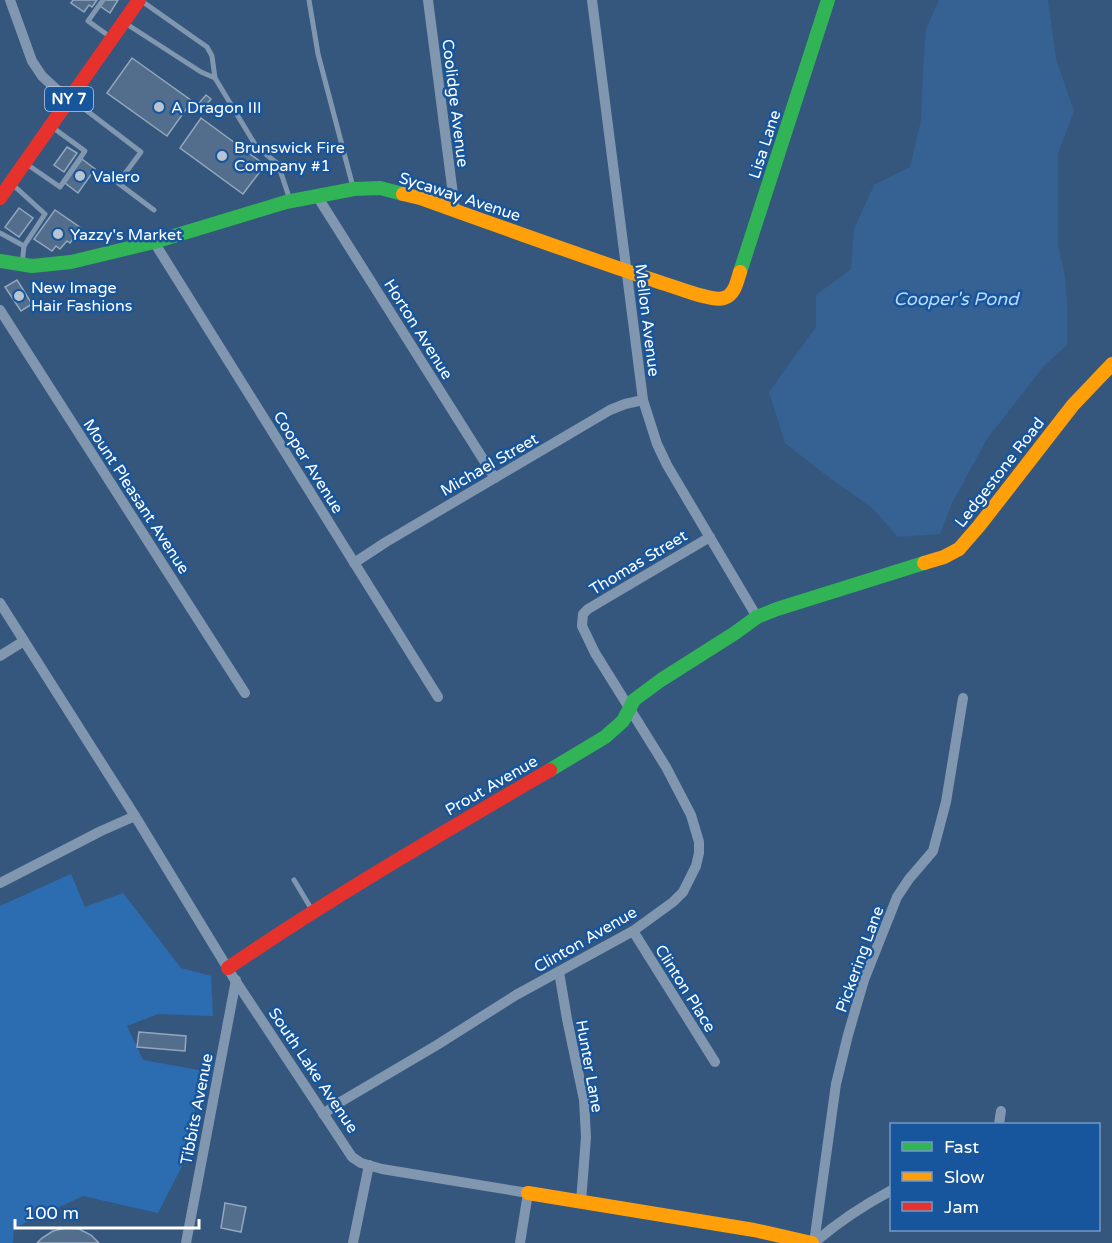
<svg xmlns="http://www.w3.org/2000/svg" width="1112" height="1243" viewBox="0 0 1112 1243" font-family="'Varela Round',sans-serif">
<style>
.green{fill:#2c6db2}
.water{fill:#356193}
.building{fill:#526e8c;stroke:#94a7bd;stroke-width:1.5}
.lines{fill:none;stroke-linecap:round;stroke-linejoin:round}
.lane{stroke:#8097af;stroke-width:5}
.street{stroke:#8097af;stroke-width:10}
.fast{stroke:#30b455;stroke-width:14}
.slow{stroke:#ff9f0a;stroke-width:14}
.jam{stroke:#e5322d;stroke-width:14}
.poi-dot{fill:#b8c4d2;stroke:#17559c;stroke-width:2}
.labels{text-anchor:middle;stroke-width:5;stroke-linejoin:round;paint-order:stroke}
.shield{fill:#17559c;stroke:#b9cce1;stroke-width:1.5}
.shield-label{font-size:15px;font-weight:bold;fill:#fff}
.street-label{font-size:16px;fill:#fff;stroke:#17559c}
.poi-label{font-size:16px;fill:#fff;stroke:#17559c;text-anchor:start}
.water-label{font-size:18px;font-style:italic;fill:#bbd9f9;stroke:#17559c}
</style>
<rect width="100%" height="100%" fill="#35577e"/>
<!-- green -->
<polygon class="green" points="71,874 85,907 123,893 181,968 211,976 213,1016 158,1014 127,1026 143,1060 204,1071 182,1166 158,1213 83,1196 14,1228 13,1243 0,1243 0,906"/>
<!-- water -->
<polygon class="water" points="939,0 1048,0 1056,59 1074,111 1058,154 1058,245 1065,276 1067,305 1067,345 1044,366 987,439 952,503 940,534 898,537 872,508 823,473 785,443 769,392 816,327 816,295 851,269 854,229 874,185 910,167 921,120 923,69 926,29"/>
<!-- building -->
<g class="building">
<polygon points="73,0 97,0 92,7 89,5 84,12 71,3"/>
<polygon points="104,0 118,0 110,13 100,6"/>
<polygon points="132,58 192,101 167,136 107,93"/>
<polygon points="206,95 211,99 200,113 194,109"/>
<polygon points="201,118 265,165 243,194 180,148"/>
<polygon points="67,147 77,153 64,172 54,165"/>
<polygon points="82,159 95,169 78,193 65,183"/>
<polygon points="19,208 33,218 19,237 5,227"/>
<polygon points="55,210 81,228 70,243 67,241 60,249 56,246 52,251 34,239"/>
<polygon points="17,280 32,304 21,311 5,287"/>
<polygon points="139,1032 186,1036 185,1051 137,1047"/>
<polygon points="225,1203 246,1207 241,1232 221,1228"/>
<polygon points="66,1228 79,1229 91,1235 99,1243 37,1243 42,1238 53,1231"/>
</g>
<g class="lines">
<!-- lane -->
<g class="lane">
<polyline points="103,0 88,21 109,36"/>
<polyline points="309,0 318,54 353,187"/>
<polyline points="125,23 201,72 215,78 212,56 207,47 143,2"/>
<polyline points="215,78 256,146 278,164 290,200"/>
<polyline points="74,101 141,152 118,183 154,210"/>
<polyline points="28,165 60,187 85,151 52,127"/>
<polyline points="0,233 24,246 45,214 12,184"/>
<polyline points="22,265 24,246"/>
<polyline points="294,880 312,910"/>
</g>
<!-- street -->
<g class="street">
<polyline points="10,0 32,61 42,76 56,89 70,98"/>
<polyline points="428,0 455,210"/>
<polyline points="592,0 643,400 657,444 667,465 757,617"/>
<polyline points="317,196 495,478"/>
<polyline points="154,242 438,697"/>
<polyline points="0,310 245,693"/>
<polyline points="354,563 386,542 610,410 625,404 643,400"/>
<polyline points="0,603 135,816 233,977 352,1157 361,1163 382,1169 528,1193 520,1243"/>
<polyline points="0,656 24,641"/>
<polyline points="0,883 101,831 135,816"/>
<polyline points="633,931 715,1062"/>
<polyline points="559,972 567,1019 584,1100 586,1137 581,1202"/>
<polyline points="323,1114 342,1101 437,1045 516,995 633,931 673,902 683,892 696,866 699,853 699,842 691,815 666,767 595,653 582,626 583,614 588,609 710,537"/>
<polyline points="999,1124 1001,1111"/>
<polyline points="186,1243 236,980"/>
<polyline points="353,1243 369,1165"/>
<polyline points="814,1243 836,1084 848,1035 864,980 897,897 909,879 933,851 946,802 963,698"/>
<path d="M 814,1243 C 838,1222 864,1205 892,1190"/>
</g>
<!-- fast -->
<g class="fast">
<polyline points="0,261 32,266 71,262 154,242 286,202 354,189 380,188 403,194"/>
<polyline points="740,272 828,0"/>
<polyline points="550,770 605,737 623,721 634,700 661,680 735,633 757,617 777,609 924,563"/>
</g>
<!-- slow -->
<g class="slow">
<path d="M 403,194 L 420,198 C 501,227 581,256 662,283 C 677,287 711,302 724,298 C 735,295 737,281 740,272"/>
<polyline points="924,563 944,557 959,549 979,526 1073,405 1112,364"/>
<polyline points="528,1193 754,1230 812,1243"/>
</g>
<!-- jam -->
<g class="jam">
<polyline points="0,198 139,0"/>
<path d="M 228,968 C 332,897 441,834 550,770"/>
</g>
</g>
<!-- markers -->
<g class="poi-dot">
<circle cx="159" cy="107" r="6"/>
<circle cx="222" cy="156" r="6"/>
<circle cx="80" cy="176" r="6"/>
<circle cx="58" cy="234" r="6"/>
<circle cx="19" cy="296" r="6"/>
</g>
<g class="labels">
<!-- shield labels -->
<rect class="shield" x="45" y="87" width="48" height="24" rx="4.5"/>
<g class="shield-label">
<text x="69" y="104">NY 7</text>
</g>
<!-- street labels -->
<g class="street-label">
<text transform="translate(456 103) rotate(83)" y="6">Coolidge Avenue</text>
<text transform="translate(764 144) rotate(-72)" y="6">Lisa Lane</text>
<text transform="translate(460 196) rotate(18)" y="6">Sycaway Avenue</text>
<text transform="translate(648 320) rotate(83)" y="6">Mellon Avenue</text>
<text transform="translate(419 329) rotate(58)" y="6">Horton Avenue</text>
<text transform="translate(309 462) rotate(58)" y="6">Cooper Avenue</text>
<text transform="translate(489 464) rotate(-30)" y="6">Michael Street</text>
<text transform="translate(999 472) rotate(-52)" y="6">Ledgestone Road</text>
<text transform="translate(137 496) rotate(57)" y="6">Mount Pleasant Avenue</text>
<text transform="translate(638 562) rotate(-31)" y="6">Thomas Street</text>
<text transform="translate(491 785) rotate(-30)" y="6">Prout Avenue</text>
<text transform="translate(585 939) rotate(-30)" y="6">Clinton Avenue</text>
<text transform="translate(859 959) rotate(-70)" y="6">Pickering Lane</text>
<text transform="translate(686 988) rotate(58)" y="6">Clinton Place</text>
<text transform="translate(590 1066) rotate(80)" y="6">Hunter Lane</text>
<text transform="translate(314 1070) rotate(56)" y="6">South Lake Avenue</text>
<text transform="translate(196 1109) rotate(-79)" y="6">Tibbits Avenue</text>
</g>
<!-- poi labels -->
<g class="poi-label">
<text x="171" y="113">A Dragon III</text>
<text x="234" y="153">Brunswick Fire<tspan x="234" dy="18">Company #1</tspan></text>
<text x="92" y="182">Valero</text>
<text x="70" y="240">Yazzy's Market</text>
<text x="31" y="293">New Image<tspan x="31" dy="18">Hair Fashions</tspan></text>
</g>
<!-- water labels -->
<g class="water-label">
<text x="956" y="305">Cooper's Pond</text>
</g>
</g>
<!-- legend -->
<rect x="890" y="1123" width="210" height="108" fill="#17559c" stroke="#7499c4" stroke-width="1.5"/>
<rect x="902" y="1142" width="30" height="9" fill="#30b455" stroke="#7499c4" stroke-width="1.5"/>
<text x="944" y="1153" font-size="18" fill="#ffffff">Fast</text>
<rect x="902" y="1172" width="30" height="9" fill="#ff9f0a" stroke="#7499c4" stroke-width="1.5"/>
<text x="944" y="1183" font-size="18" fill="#ffffff">Slow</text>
<rect x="902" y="1202" width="30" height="9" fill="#e5322d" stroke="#7499c4" stroke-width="1.5"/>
<text x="944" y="1213" font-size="18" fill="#ffffff">Jam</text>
<!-- scale -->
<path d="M15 1219v9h184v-9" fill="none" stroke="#ffffff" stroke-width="3"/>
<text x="24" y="1219" font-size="18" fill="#ffffff" stroke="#17559c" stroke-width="4.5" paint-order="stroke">100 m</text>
</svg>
